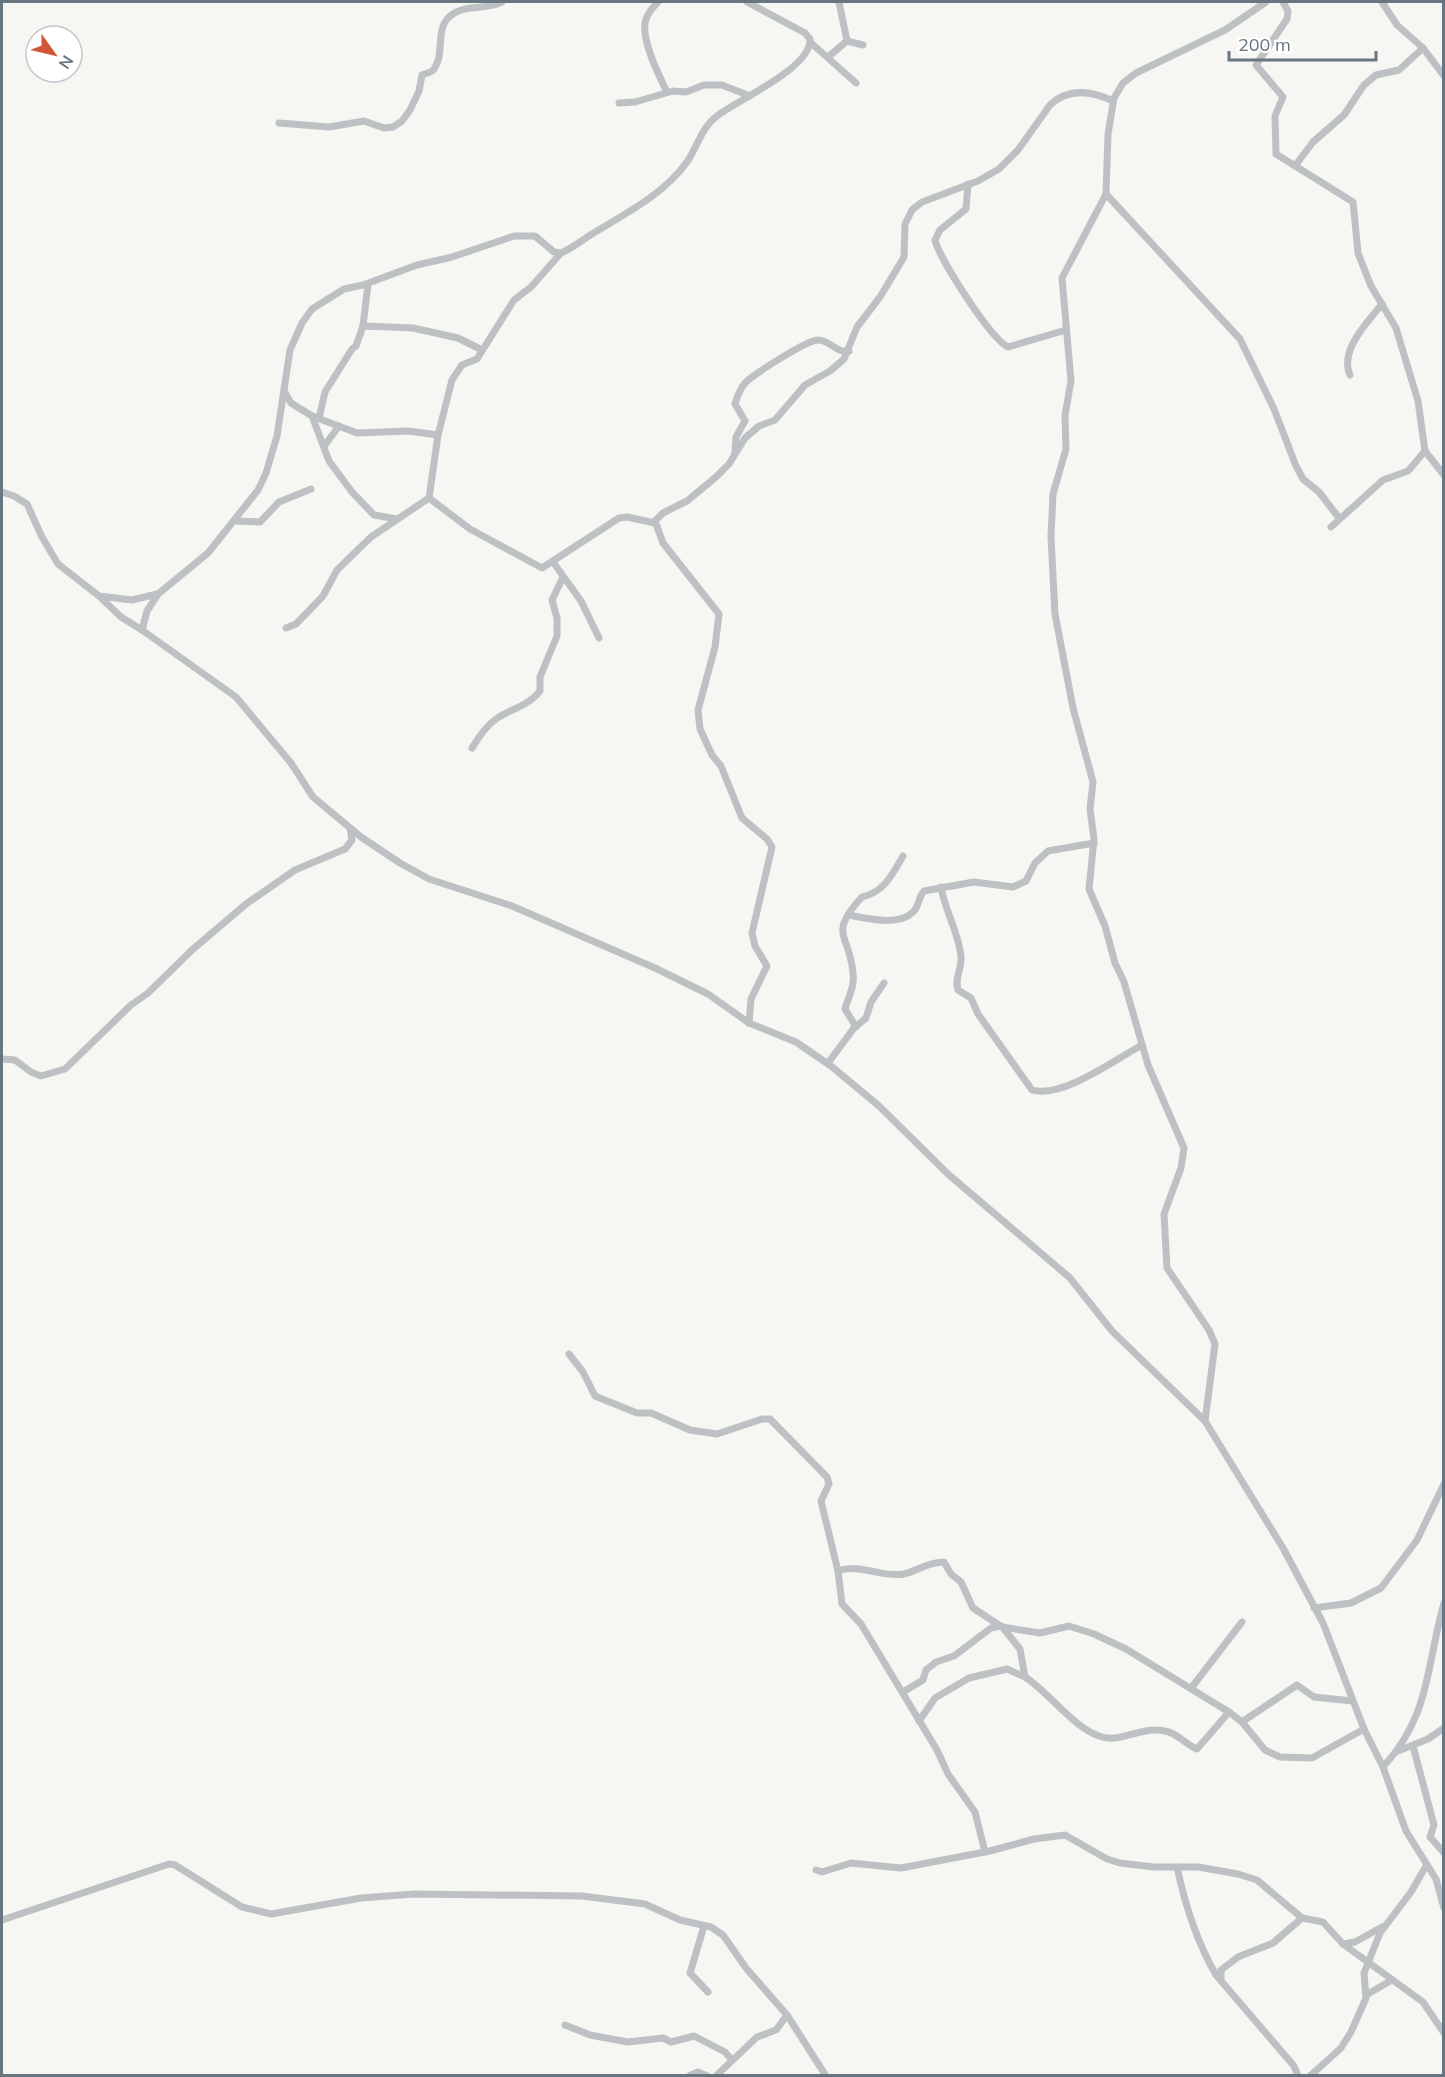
<svg xmlns="http://www.w3.org/2000/svg" width="1445" height="2077" viewBox="0 0 1445 2077" font-family="Mulish,sans-serif">
<style>
.lines{fill:none;stroke-linecap:round;stroke-linejoin:round}
.minor{stroke:#bdc1c4;stroke-width:7}
</style>
<rect width="100%" height="100%" fill="#f6f6f3"/>
<g class="lines">
<!-- minor -->
<g class="minor">
<path d="M 658,2 C 653,7 646,16 645,23 C 642,42 659,76 667,92"/>
<path d="M 747,2 L 805,33 L 810,39 C 812,68 737,100 717,116 C 701,128 698,146 687,162 C 663,195 626,213 592,234 C 582,240 573,248 561,253 L 554,252 L 535,236 L 514,236 L 452,257 L 417,265 L 363,285 L 344,289 L 312,309 L 302,323 L 290,350 L 277,436 L 266,473 L 258,490 L 208,553 L 158,594 L 147,611 L 142,630 L 236,697 L 291,763 L 313,797 L 361,837 L 400,863 L 429,879 L 512,906 L 655,968 L 708,994 L 749,1023 L 796,1042 L 831,1066 L 879,1106 L 948,1174 L 1070,1278 L 1112,1331 L 1205,1421"/>
<polyline points="839,2 847,41"/>
<polyline points="1266,2 1225,30 1136,73 1123,83 1114,98 1108,134 1106,194 1062,278 1071,381 1065,415 1066,449 1053,494 1051,537 1055,614 1073,708 1093,782 1090,809 1094,839 1089,889 1105,926 1115,963 1124,982 1148,1065 1184,1148 1181,1168 1164,1214 1167,1268 1209,1330 1215,1344 1205,1421 1283,1548 1323,1623 1364,1729 1383,1767 1406,1831 1436,1879 1444,1908"/>
<polyline points="1283,2 1288,11 1287,19 1256,65 1283,97 1275,116 1276,154 1353,202 1358,253 1371,286 1396,328 1418,401 1425,451 1444,475"/>
<polyline points="1382,2 1397,25 1423,48 1444,76"/>
<polyline points="810,42 856,83"/>
<polyline points="828,57 847,41 863,45"/>
<polyline points="619,103 635,102 673,91 686,92 704,85 722,85 750,96"/>
<path d="M 279,123 L 329,127 L 364,121 L 384,128 L 393,127 L 402,121 L 410,110 L 419,91 L 422,75 C 426,73 432,73 434,69 C 445,54 435,30 449,17 C 463,3 486,11 502,2"/>
<polyline points="1295,166 1313,142 1344,115 1364,85 1376,75 1399,70 1423,48"/>
<path d="M 968,184 L 966,209 L 940,230 L 935,240 C 940,260 991,339 1008,347 L 1066,330"/>
<polyline points="1106,194 1240,339 1274,409 1296,466 1303,479 1319,492 1339,518"/>
<polyline points="363,326 413,328 458,338 482,350"/>
<path d="M 1350,375 C 1339,350 1368,322 1382,304"/>
<polyline points="284,391 291,403 312,416 357,433 408,431 438,435"/>
<polyline points="312,416 329,461 352,492 374,515 397,519"/>
<polyline points="319,418 325,392 352,349 356,346 363,326 368,284"/>
<polyline points="325,445 339,426"/>
<path d="M 735,453 L 736,437 L 745,421 L 735,404 C 737,397 740,389 745,383 C 754,374 807,340 818,340 C 830,340 837,354 849,351"/>
<polyline points="2,492 14,496 27,504 42,537 58,564 99,596 132,600 157,594"/>
<polyline points="429,498 470,529 542,568 619,518 627,517 655,523"/>
<polyline points="236,521 260,522 279,502 311,489"/>
<polyline points="1331,527 1383,480 1408,471 1425,451"/>
<polyline points="553,562 581,601 599,638"/>
<polyline points="99,596 121,617 142,630"/>
<polyline points="286,628 296,624 323,596 337,570 371,537 429,498 438,435 452,380 462,365 477,359 514,300 531,287 561,253"/>
<path d="M 472,748 C 478,738 486,726 496,719 C 510,709 529,706 540,691 L 540,677 L 557,636 L 557,618 L 552,600 L 563,577"/>
<path d="M 941,887 C 945,911 959,933 961,957 C 962,969 954,979 958,990 L 971,998 L 978,1014 L 1032,1090 C 1062,1099 1116,1059 1142,1045"/>
<path d="M 848,915 C 866,918 898,927 913,912 C 919,907 918,898 924,891 L 974,882 L 1013,887 L 1026,881 L 1035,863 L 1048,851 L 1094,843"/>
<path d="M 749,1023 L 751,999 L 767,966 L 755,946 L 752,933 L 772,847 L 767,839 L 742,818 L 721,766 L 712,755 L 700,729 L 698,710 L 715,647 L 719,614 L 663,543 L 655,521 L 663,513 L 687,501 L 716,477 L 729,464 L 745,438 L 759,426 L 775,420 L 805,385 L 830,371 L 844,359 L 857,327 L 880,297 L 904,257 L 905,224 L 912,210 L 922,202 L 978,181 L 999,169 L 1018,150 L 1050,105 C 1069,87 1092,91 1113,101"/>
<path d="M 856,1027 L 845,1009 C 848,997 855,987 853,973 C 850,934 827,935 862,897 C 884,892 892,875 903,856"/>
<polyline points="2,1059 15,1060 31,1072 41,1076 65,1069 131,1005 148,993 192,950 246,904 295,870 345,849 352,840 350,828"/>
<polyline points="828,1063 854,1028 866,1018 871,1002 884,983"/>
<polyline points="569,1354 583,1372 595,1396 637,1413 651,1413 690,1430 717,1434 762,1419 770,1419 827,1477 829,1484 821,1501 838,1571 842,1604 861,1624 937,1750 948,1774 975,1812 985,1852"/>
<path d="M 838,1571 C 861,1563 881,1578 904,1574 C 918,1571 927,1562 944,1562 L 951,1574 L 961,1582 L 973,1608 L 1002,1627 L 1040,1633 L 1069,1626 L 1094,1634 L 1126,1649 L 1229,1712 L 1242,1722 L 1265,1750 L 1280,1757 L 1312,1758 L 1364,1729"/>
<polyline points="1314,1608 1351,1603 1381,1588 1417,1540 1444,1484"/>
<path d="M 1004,1629 L 1020,1649 L 1025,1677 C 1050,1693 1074,1729 1102,1737 C 1120,1742 1139,1729 1156,1730 C 1177,1730 1182,1743 1197,1749 L 1229,1712"/>
<polyline points="1192,1687 1242,1622"/>
<polyline points="903,1692 923,1680 926,1670 936,1662 954,1656 991,1628 1001,1626"/>
<polyline points="919,1721 935,1698 969,1678 1007,1669 1025,1677"/>
<polyline points="1242,1722 1297,1685 1314,1697 1352,1701"/>
<polyline points="1413,1746 1434,1825 1430,1837 1444,1853"/>
<polyline points="1398,1751 1428,1739 1444,1728"/>
<path d="M 1383,1767 C 1431,1715 1426,1666 1444,1603"/>
<path d="M 1177,1867 C 1185,1905 1197,1942 1216,1975 L 1294,2066 L 1298,2076"/>
<polyline points="816,1870 822,1872 851,1863 901,1868 990,1851 1034,1839 1065,1835 1107,1859 1120,1863 1154,1867 1198,1867 1238,1874 1257,1880 1302,1918 1323,1922 1343,1944 1423,2002 1444,2033"/>
<polyline points="2,1920 169,1864 175,1865 242,1907 271,1914 361,1898 414,1894 582,1896 645,1904 680,1920 711,1927 723,1935 746,1968 787,2015 826,2076"/>
<polyline points="704,1926 690,1973 708,1992"/>
<polyline points="1343,1944 1355,1942 1382,1927"/>
<polyline points="1221,1979 1221,1970 1238,1957 1273,1943 1302,1918"/>
<polyline points="1366,1995 1392,1980"/>
<polyline points="565,2025 590,2035 628,2042 663,2038 671,2042 694,2036 725,2052 731,2059"/>
<polyline points="689,2076 698,2072 707,2076"/>
<polyline points="716,2076 757,2037 776,2030 787,2015"/>
<polyline points="1310,2076 1341,2048 1351,2032 1366,1998 1364,1973 1380,1933 1411,1892 1426,1866"/>
</g>
</g>
<!-- border -->
<rect width="1445" height="2077" fill="none" stroke="#687681" stroke-width="6"/>
<!-- north arrow -->
<g transform="translate(54 54) rotate(124)"><circle r="28" fill="#ffffff" stroke="#c3c8cd" stroke-width="1.5"/>
<path d="M0-4.5L10 22L0 15L-10 22Z" fill="#d15837"/>
<text y="-9" font-size="16" font-weight="bold" text-anchor="middle" fill="#687681">N</text>
</g>
<!-- scale -->
<path d="M1229 51v9h147v-9" fill="none" stroke="#687681" stroke-width="3"/>
<text x="1238" y="51" font-size="18" fill="#687681" stroke="#ffffff" stroke-width="4.5" paint-order="stroke">200 m</text>
</svg>
